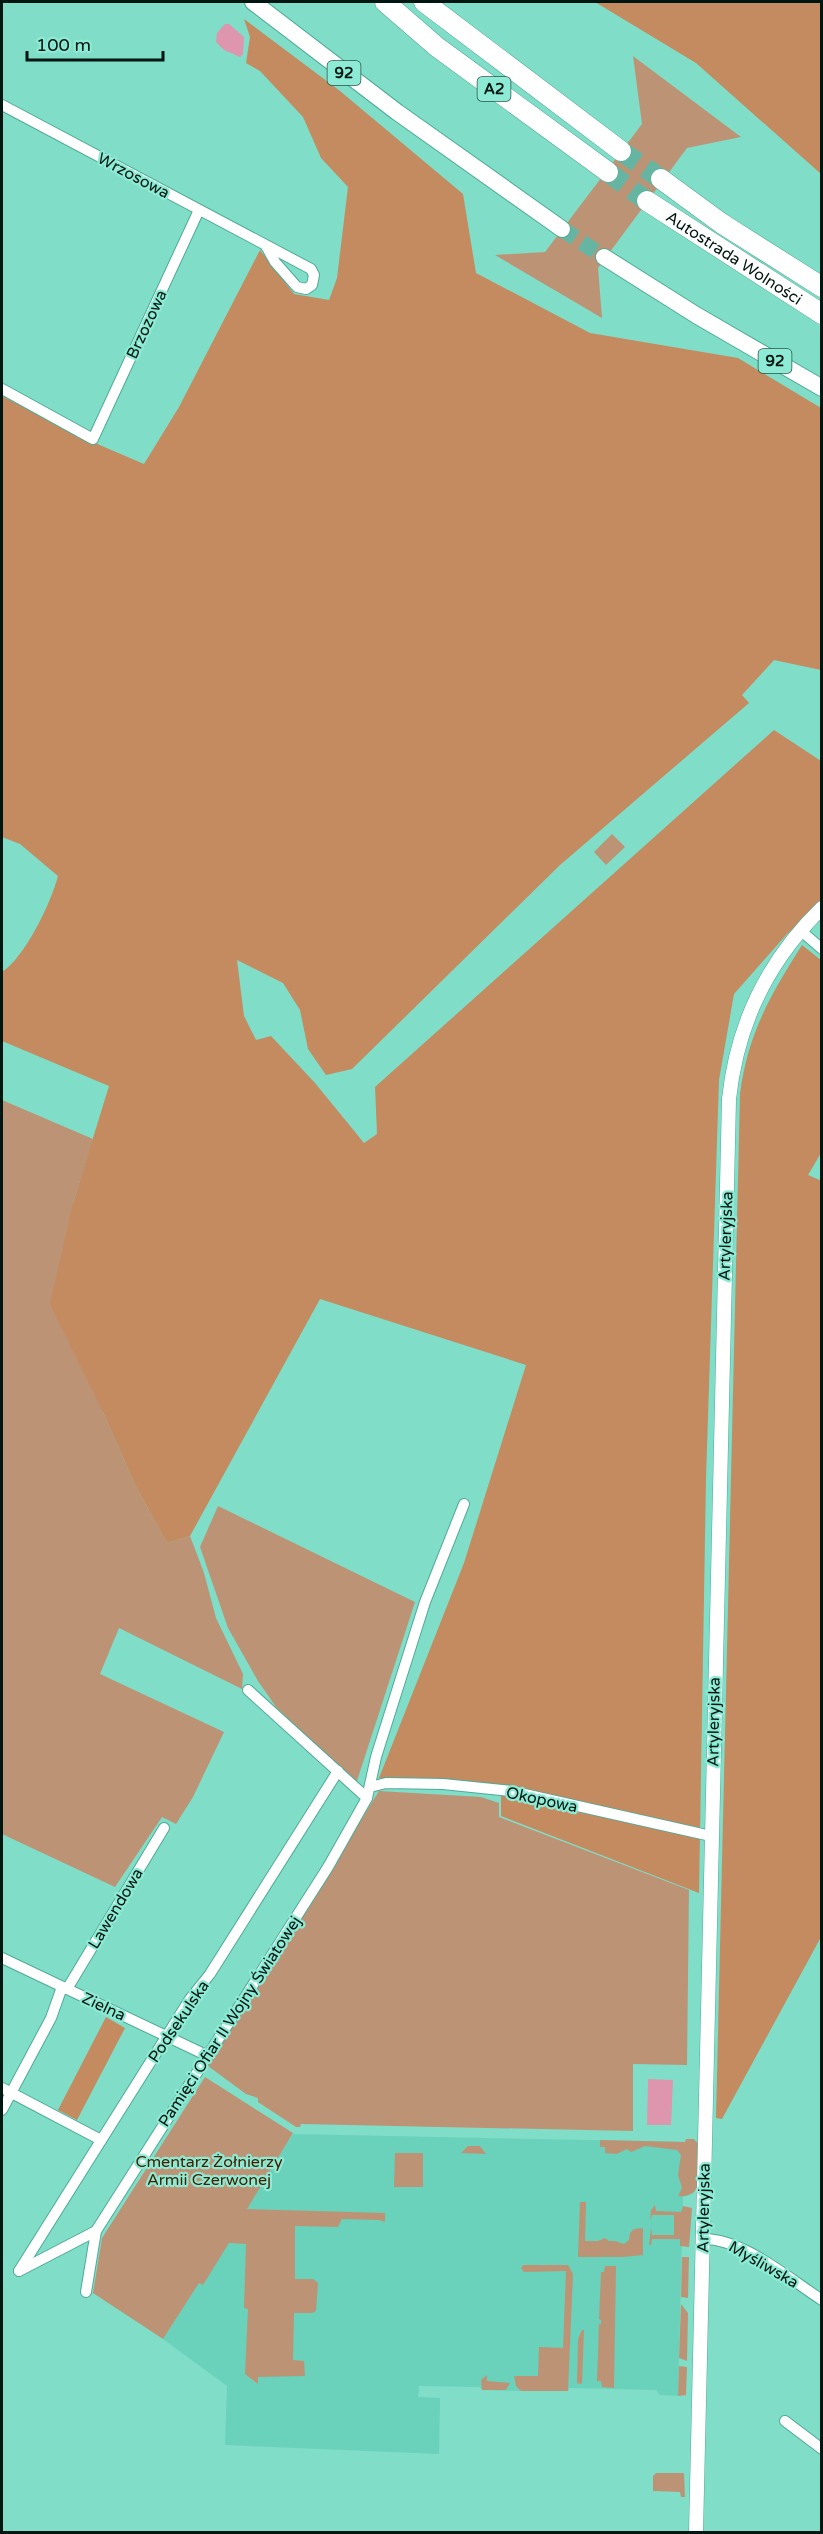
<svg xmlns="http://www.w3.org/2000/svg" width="823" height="2534" viewBox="0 0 823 2534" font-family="'Varela Round',sans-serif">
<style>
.built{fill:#6ad1bb}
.green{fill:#bd9375}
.forest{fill:#c48a60}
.water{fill:#dd96ae}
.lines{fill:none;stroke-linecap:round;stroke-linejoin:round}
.primary-tunnel{stroke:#66b5a2;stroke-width:16;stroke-dasharray:16 8;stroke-linecap:butt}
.motorway-tunnel{stroke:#66b5a2;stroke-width:20;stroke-dasharray:20 10;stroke-linecap:butt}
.minor-casing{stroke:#4dab97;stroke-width:12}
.tertiary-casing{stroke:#4dab97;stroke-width:15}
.primary-casing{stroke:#4dab97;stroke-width:18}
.motorway-casing{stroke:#4dab97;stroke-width:21}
.minor{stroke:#fff;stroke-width:10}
.tertiary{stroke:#fff;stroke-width:14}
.primary{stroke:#fff;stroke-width:16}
.motorway{stroke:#fff;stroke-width:20}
.labels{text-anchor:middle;stroke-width:4.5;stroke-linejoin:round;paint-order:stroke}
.shield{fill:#8dead4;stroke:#2a564b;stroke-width:1.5}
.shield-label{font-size:15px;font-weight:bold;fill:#001610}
.street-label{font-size:16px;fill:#001610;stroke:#8dead4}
.park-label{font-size:16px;fill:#462000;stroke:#8dead4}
</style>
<rect width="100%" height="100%" fill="#80ddc7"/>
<!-- built -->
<polygon class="built" points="293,2134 686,2142 693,2150 692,2194 683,2197 678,2396 660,2395 656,2390 569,2388 568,2391 521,2391 482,2390 480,2387 419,2386 418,2397 440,2398 439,2454 225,2445 227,2386 163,2339"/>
<!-- green -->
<g class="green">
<polygon points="633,56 741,137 687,148 598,268 602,318 495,255 545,252 642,124"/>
<polygon points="612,834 625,847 606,865 594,852"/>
<polygon points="2,1100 93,1139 73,1203 103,1412 136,1487 167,1543 190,1536 204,1573 216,1618 243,1674 242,1689 119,1628 100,1674 224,1732 193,1797 176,1824 162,1817 115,1887 2,1834"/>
<polygon points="218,1506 415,1602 356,1784 276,1707 258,1681 228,1628 200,1547"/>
<polygon points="379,1791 481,1797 499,1803 499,1817 689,1890 687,2065 633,2064 633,2131 301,2124 300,2127 296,2127 258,2102 258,2098 246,2094 208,2066"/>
<polygon points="205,2077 293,2133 247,2209 385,2213 385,2222 379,2220 342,2219 338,2227 295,2226 295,2279 313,2279 318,2283 316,2311 312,2313 294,2313 293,2360 304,2361 305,2376 258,2377 258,2384 245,2374 248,2309 244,2308 246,2244 229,2243 203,2285 199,2283 163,2339 93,2293 102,2238"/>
<path d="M 686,2139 L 694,2139 L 699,2145 L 698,2188 C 693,2194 686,2197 678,2196 L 682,2188 L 678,2175 L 681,2155 L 677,2150 L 645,2146 L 631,2152 L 627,2149 L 617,2154 L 605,2153 L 605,2147 L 600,2147 L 600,2140 L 685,2142 Z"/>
<polygon points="468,2146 480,2146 486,2154 461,2153"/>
<polygon points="395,2153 423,2153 423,2187 394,2187"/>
<polygon points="580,2202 586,2202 585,2241 598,2241 605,2238 609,2241 615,2241 624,2244 629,2240 630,2233 634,2229 643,2228 643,2255 623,2257 578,2257"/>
<polygon points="655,2205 656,2211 681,2212 683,2206 692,2208 689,2247 680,2246 680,2239 652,2239 651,2245 649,2245 651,2228 652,2235 674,2235 674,2215 652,2215 650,2221 651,2210"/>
<polygon points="682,2257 689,2257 688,2298 681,2297"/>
<polygon points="523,2265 568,2265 573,2274 568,2391 521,2391 516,2386 514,2376 538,2376 539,2347 563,2348 566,2271 524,2272 521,2268"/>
<polygon points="605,2266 616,2266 614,2388 602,2387 601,2381 597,2381 599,2324 601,2324 601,2320 599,2319 601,2272 604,2272"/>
<polygon points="681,2304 688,2313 687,2361 679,2358"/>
<polygon points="582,2330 584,2330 582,2384 577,2383 578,2339"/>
<polygon points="679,2366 687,2367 686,2395 678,2396"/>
<polygon points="487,2375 487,2381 510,2383 506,2390 482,2390 481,2380"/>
<polygon points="656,2473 684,2473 685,2497 681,2497 680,2492 653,2491 653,2476"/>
</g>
<!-- forest -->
<g class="forest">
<polygon points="595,2 821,2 821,174 696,63"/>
<path d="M 244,19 L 340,91 L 463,194 L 476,273 L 590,333 L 738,358 L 821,408 L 821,670 L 774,660 L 742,695 L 749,703 L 560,865 L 352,1069 L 326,1075 L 308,1049 L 300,1010 L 283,983 L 237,960 L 244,1016 L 256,1040 L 271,1036 L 315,1083 L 364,1143 L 377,1134 L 375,1087 L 774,730 L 821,761 L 821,903 L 787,934 L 734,994 L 719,1080 L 706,1478 L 699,1893 L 501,1816 L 501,1786 L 445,1780 L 379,1778 L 464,1563 L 526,1365 L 320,1299 L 190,1536 L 167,1543 L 136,1487 L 103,1412 L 50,1304 L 73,1203 L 109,1086 L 2,1041 L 2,972 C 25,957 51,903 58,876 L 20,844 L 2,837 L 2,396 L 88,440 L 144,464 L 179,407 L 260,250 L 294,294 L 329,300 L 337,278 L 348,187 L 321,158 L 303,117 L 260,71 L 246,63 L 250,37 Z"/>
<path d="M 802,945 L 822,961 L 821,1153 L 808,1175 L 822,1181 L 821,1937 L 722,2119 L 716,2118 L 740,1094 C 748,1033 770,996 802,945 Z"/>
<polygon points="106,2017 125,2028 77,2120 58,2110"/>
</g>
<!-- water -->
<g class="water">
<polygon points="225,24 229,24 244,37 243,54 240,57 224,50 216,42 217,33"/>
<polygon points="648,2079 673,2080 671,2125 647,2125"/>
</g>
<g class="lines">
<!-- primary-tunnel -->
<polyline class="primary-tunnel" points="562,229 604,257"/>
<!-- motorway-tunnel -->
<g class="motorway-tunnel">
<polyline points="621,151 661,179"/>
<polyline points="608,172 647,201"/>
</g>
<!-- minor casing -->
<g class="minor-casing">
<g id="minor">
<polyline points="2,105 311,269 314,275 312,285 306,289 297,287 275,262 266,246"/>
<polyline points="2,389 93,439 199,210"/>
<polyline points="800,930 822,949"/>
<polyline points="248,1690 367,1798"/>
<polyline points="370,1787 386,1783 443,1784 511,1791 711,1836"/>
<polyline points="2,1958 206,2055"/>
<polyline points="67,1989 164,1828"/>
<polyline points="2,2088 101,2140"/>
<polyline points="2,2110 51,2018 62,1987"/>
<path d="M 702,2239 C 743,2238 788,2278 822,2300"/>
<polyline points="19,2271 190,1999 210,1974 338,1771"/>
<polyline points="19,2271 96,2231"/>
<polyline points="86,2292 96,2231 328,1867 367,1798 376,1757 425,1602 464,1504"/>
<polyline points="785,2421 822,2449"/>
</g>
</g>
<!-- tertiary casing -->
<g class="tertiary-casing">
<path id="tertiary" d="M 696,2532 L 729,1099 C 737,1024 767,961 822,908"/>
</g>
<!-- primary casing -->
<g class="primary-casing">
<g id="primary">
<polyline points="253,2 397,112 562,229"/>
<polyline points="604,257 696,315 822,388"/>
</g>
</g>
<!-- motorway casing -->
<g class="motorway-casing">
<g id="motorway">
<polyline points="385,2 437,47 608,172"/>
<polyline points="424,2 621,151"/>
<polyline points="661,179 721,223 822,287"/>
<path id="s1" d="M 647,201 L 822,314"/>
</g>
</g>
<!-- minor -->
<use href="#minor" class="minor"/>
<!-- tertiary -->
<use href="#tertiary" class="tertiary"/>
<!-- primary -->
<use href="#primary" class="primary"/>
<!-- motorway -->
<use href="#motorway" class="motorway"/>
</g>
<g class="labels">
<!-- shield labels -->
<g class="shield">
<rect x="327.5" y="61" width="33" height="24" rx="4.5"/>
<rect x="477.5" y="77" width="33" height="24" rx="4.5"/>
<rect x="758.5" y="349" width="33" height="24" rx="4.5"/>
</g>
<g class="shield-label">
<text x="344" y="78">92</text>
<text x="494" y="94">A2</text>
<text x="775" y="366">92</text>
</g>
<!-- street labels -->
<g class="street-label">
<text transform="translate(134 175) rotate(28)" y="6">Wrzosowa</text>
<text dy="6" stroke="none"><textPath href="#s1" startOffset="104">Autostrada Wolności</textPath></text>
<text transform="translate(146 324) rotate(-65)" y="6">Brzozowa</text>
<text transform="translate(725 1236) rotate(-88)" y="6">Artyleryjska</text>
<text transform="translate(713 1722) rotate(-89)" y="6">Artyleryjska</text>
<text transform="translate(542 1799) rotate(12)" y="6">Okopowa</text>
<text transform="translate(115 1908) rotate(-59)" y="6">Lawendowa</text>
<text transform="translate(104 2006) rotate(25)" y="6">Zielna</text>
<text transform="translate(178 2021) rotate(-56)" y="6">Podsekulska</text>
<text transform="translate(229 2021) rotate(-57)" y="6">Pamięci Ofiar II Wojny Światowej</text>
<text transform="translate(703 2208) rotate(-89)" y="6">Artyleryjska</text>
<text transform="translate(764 2264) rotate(30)" y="6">Myśliwska</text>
</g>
<!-- park labels -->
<g class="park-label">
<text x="209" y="2167">Cmentarz Żołnierzy<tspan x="209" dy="18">Armii Czerwonej</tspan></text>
</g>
</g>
<!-- border -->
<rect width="823" height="2534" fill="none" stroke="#001610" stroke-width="6"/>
<!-- scale -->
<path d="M27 51v9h136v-9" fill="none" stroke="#001610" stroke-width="3"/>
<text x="36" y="51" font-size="18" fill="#001610" stroke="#8dead4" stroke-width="4.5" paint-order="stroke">100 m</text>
</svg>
